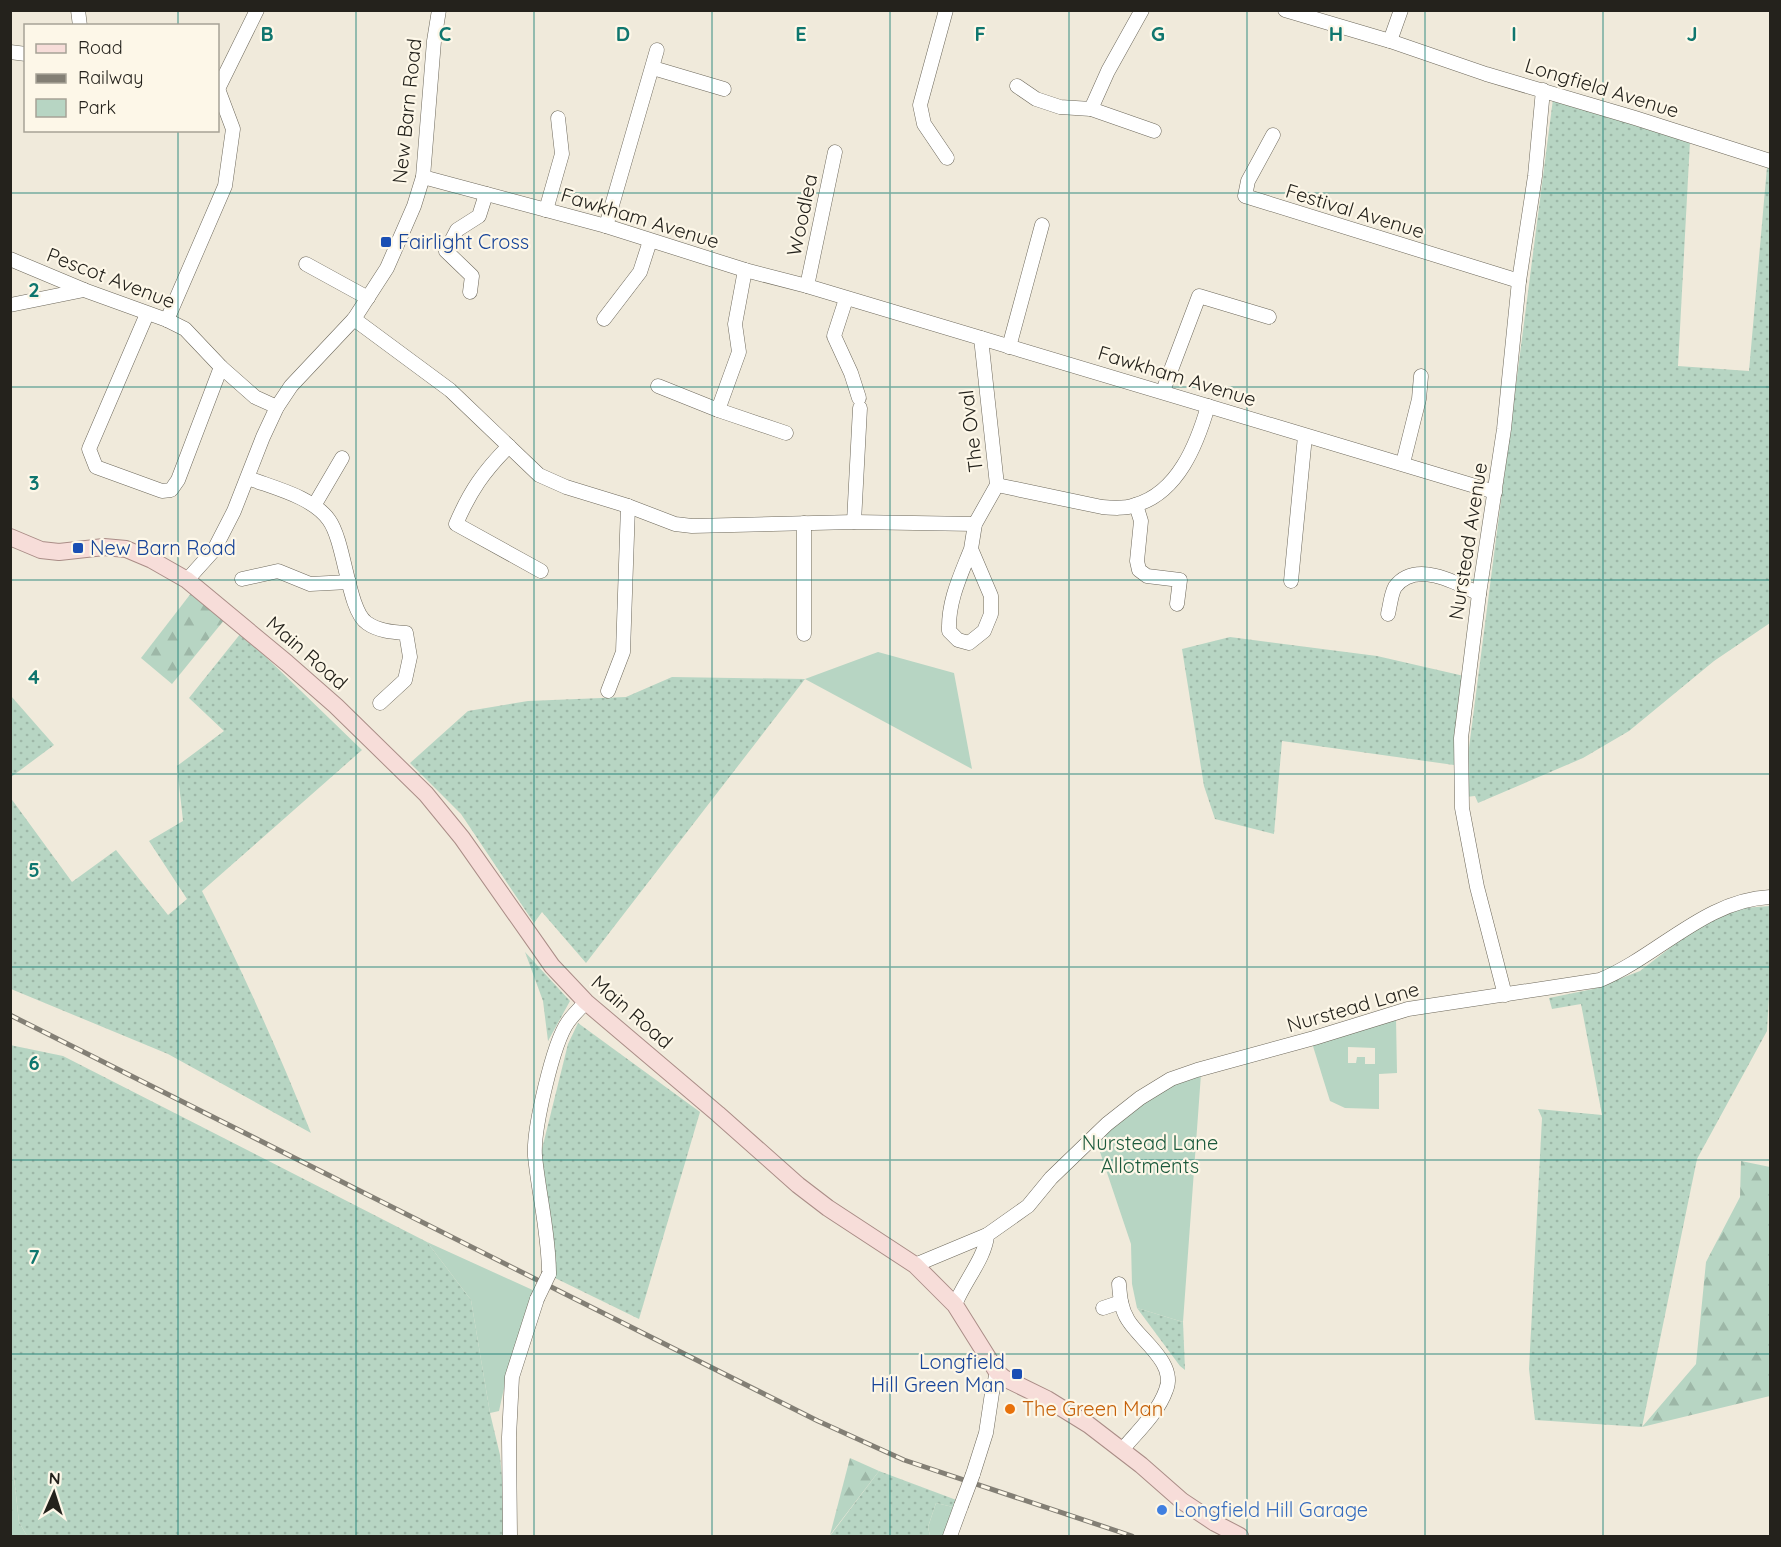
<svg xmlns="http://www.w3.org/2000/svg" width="1781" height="1547" viewBox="0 0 1781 1547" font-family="Quicksand,sans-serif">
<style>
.grass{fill:url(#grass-dots)}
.forest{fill:url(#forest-firs)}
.green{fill:#b7d5c3;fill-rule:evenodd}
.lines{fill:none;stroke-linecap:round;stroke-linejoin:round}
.minor-casing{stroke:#6d685b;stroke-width:15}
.major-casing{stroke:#aa8d87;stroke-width:18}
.minor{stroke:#fff;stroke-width:14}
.major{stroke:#f7ddd9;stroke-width:16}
.rail-casing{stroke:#837f75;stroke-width:5}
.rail{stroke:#fdf7e8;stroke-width:3;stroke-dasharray:9;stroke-linecap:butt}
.minor-bridge-casing{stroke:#6d685b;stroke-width:15;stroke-linecap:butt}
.minor-bridge{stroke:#fff;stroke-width:14}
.grid{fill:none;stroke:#0f766e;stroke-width:1.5;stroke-opacity:0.55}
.transit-dot{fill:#1a4fb4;stroke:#fdf7e8;stroke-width:2}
.food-dot{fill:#e8710a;stroke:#fdf7e8;stroke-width:2}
.shop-dot{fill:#3f7fe0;stroke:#fdf7e8;stroke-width:2}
.labels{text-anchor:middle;stroke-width:4.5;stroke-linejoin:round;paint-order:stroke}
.street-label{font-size:20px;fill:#24221c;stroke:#fdf7e8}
.transit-label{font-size:20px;fill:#164399;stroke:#fdf7e8;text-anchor:start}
.park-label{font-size:20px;fill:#1a593b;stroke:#fdf7e8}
.food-label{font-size:20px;fill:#c56008;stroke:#fdf7e8;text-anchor:start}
.shop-label{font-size:20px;fill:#366cbe;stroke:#fdf7e8;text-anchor:start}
.grid-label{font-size:20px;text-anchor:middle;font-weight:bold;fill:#0f766e;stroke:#fdf7e8;stroke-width:4.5;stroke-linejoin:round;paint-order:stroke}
</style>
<defs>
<pattern id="grass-dots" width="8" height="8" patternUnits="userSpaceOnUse" patternTransform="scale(1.5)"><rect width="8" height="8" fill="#b7d5c3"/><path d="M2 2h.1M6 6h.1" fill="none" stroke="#9db7a7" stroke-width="1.8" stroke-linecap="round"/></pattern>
<pattern id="forest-firs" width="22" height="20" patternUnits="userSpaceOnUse" patternTransform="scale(1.5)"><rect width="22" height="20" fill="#b7d5c3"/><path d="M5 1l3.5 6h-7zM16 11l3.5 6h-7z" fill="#9db7a7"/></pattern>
</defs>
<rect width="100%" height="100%" fill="#f0eadb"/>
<!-- grass -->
<g class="grass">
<polygon points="1553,99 1690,141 1678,366 1749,371 1767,167 1770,168 1770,623 1714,661 1629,731 1583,758 1478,803 1475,796 1465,797 1467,763"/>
<path d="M 241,633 L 362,750 L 202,891 C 242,970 278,1050 311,1133 L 168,1054 L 11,989 L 10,797 L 72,882 L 116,850 L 168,915 L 187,899 L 149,841 L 183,821 L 177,766 L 224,731 L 189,698 Z"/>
<polygon points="1230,637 1377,656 1464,676 1454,765 1282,741 1274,834 1215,819 1204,786 1182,649"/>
<polygon points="672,677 805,679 586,963 542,912 534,923 461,814 410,763 468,711 528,701 626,697"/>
<polygon points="11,696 54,745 11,777 10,777"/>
<polygon points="1770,906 1770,979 1767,1031 1697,1159 1642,1427 1535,1420 1529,1369 1542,1118 1538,1109 1602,1115 1581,1004 1552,1009 1549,998 1593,989 1640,971 1706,920 1743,908"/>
<polygon points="525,952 570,1001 548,1041 543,1001"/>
<polygon points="578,1023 700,1112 639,1319 553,1277 541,1153 568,1044"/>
<polygon points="10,1045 63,1056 427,1242 471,1300 490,1413 500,1455 507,1536 27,1536 19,1522 10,1442"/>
<polygon points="1137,1308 1183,1322 1185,1370 1180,1366"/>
<polygon points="879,1471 959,1501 953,1507 936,1503 928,1527 930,1536 830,1536"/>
</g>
<!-- forest -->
<g class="forest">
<polygon points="192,592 225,619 172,684 141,658"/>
<polygon points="1741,1161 1770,1167 1770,1396 1642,1427 1696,1364 1706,1262 1740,1197"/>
<polygon points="10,1442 19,1522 27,1536 11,1536"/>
<polygon points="850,1458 879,1471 830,1535"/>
</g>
<!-- green -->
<g class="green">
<polygon points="878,652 954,673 972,769 805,679"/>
<path d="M 1396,1018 L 1397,1073 L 1379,1074 L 1379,1109 L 1345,1108 L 1330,1101 L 1312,1043 ZM 1348,1047 L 1375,1048 L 1375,1064 L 1365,1064 L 1365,1057 L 1357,1057 L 1356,1063 L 1348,1063 Z"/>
<path d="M 1201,1074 L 1183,1322 L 1137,1308 L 1132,1284 L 1131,1244 L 1097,1143 C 1124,1111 1161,1088 1201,1074 Z"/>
<polygon points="427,1242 537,1292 508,1370 499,1411 490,1413 471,1300"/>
<polygon points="936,1503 953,1507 944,1536 930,1536 928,1527"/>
</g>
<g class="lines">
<!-- minor casing -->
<g class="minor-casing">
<g id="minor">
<polyline points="78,10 80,26"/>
<polyline points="946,10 920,105 924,124 947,158"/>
<polyline points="1285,10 1390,41 1486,74 1635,118 1770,161"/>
<polyline points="1390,41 1401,10"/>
<polyline points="10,52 26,54"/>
<polyline points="653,68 724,89"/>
<polyline points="1017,86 1036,99 1060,107 1091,109 1154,131"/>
<polyline points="218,89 257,10"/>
<polyline points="1091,109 1108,71 1142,10"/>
<polyline points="1273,135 1248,181 1245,196 1519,281"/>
<polyline points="423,177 606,226 745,270 807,286 1495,492"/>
<polyline points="546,210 562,154 558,118"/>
<polyline points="606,226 657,50"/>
<polyline points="10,259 84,290 167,320 185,329 221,367 255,397 277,407"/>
<polyline points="306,264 368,298"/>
<polyline points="807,286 835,152"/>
<polyline points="470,292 472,276 446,251 457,230 479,216 486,194"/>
<polyline points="846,299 834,336 851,373 859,398"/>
<polyline points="10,305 84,290"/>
<polyline points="147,314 89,449 96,467 162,491 171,490 178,480 221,367"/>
<polyline points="354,319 450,390 539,475 566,487 628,506 675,524 692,526 854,522 975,524"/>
<polyline points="604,319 640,272 650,241"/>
<polyline points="167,320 225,186 233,129 218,89"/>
<polyline points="1009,347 1042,225"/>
<polyline points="658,386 718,410 786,433"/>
<polyline points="1163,391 1199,296 1269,317"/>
<polyline points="718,410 739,352 735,324 745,270"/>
<path d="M 509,446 C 484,471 470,491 456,524 L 541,571"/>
<polyline points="1403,463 1419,399 1421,376"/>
<path d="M 248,478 C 274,488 313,497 329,520 C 345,542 348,611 367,623 C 378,631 393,632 406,633 L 410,657 L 405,680 L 380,703"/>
<path d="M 997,485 L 1102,507 C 1113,508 1125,509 1135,505 C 1178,493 1197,444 1208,406"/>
<polyline points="315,504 342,458"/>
<polyline points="1136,505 1141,521 1137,561 1139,570 1147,576 1180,580 1177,604"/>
<polyline points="854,522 860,408"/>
<polyline points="804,523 804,634"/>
<path d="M 971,549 C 960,577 948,601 949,631 L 958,640 L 969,643 L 984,631 L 991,614 L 991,596 L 971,549 L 975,524 L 997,485 L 981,338"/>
<polyline points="242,579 278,571 310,584 349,582"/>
<polyline points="187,580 214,550 234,511 263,437 277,407 291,386 354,319 387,268 414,206 423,177 434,41 439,10"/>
<polyline points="1291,581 1305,436"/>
<path d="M 1388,614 C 1390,606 1391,594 1395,587 C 1415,560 1456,582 1479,594"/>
<polyline points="608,691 623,652 628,506"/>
<polyline points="1505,995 1477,887 1462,808 1461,738 1479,594 1504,429 1519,281 1535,176 1543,90"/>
<polyline points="915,1265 987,1235"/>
<path d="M 549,1274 C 549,1234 539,1196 535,1156 C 533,1130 553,1043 568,1022 C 573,1015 580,1008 586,1002"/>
<path d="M 1119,1284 C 1120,1297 1121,1309 1128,1320 C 1140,1340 1177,1363 1166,1390 C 1158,1413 1137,1432 1122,1450"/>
<path d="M 955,1305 C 963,1283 986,1257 987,1235 L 1028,1206 L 1051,1178 L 1107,1124 L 1140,1098 L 1171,1079 L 1197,1070 L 1314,1038 L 1408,1009 L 1600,980 C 1658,956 1705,900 1770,897"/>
<polyline points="1103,1308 1121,1302"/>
<polyline points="973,1474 986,1433 992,1393 997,1372"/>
<polyline points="510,1536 509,1437 512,1377 537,1299"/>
<polyline points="950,1536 961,1506"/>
</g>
</g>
<!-- major casing -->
<g class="major-casing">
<polyline id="major" points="10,537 41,550 59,552 104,547 126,549 152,560 187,580 287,663 336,706 426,794 462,838 552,966 586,1002 718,1114 798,1185 828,1208 915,1265 955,1305 997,1372 1004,1378 1047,1399 1089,1425 1141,1465 1182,1501 1215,1523 1240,1536"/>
</g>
<!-- minor -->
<use href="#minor" class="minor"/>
<!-- major -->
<use href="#major" class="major"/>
<!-- rail casing -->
<g class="rail-casing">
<polyline id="rail" points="10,1015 818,1421 904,1460 1132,1536"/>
</g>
<!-- rail -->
<use href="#rail" class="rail"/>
<!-- minor-bridge casing -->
<g class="minor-bridge-casing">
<g id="minor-bridge">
<polyline points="537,1299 549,1274"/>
<polyline points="961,1506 973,1474"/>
</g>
</g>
<!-- minor-bridge -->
<use href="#minor-bridge" class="minor-bridge"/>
</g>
<!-- grid -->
<path class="grid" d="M 178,10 L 178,26M 356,10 L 356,1536M 534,10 L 534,1536M 712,10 L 712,1536M 890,10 L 890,1536M 1069,10 L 1069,1536M 1247,10 L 1247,1536M 1425,10 L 1425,1536M 1603,10 L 1603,1536M 178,130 L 178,1536M 10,193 L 1770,193M 10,387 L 1770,387M 10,580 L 1770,580M 10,774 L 1770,774M 10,967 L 1770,967M 10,1160 L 1770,1160M 10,1354 L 1770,1354"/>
<!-- markers -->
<g class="transit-dot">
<rect x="380" y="236" width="12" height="12" rx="3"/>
<rect x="72" y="542" width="12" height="12" rx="3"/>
<rect x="1011" y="1368" width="12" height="12" rx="3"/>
</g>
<circle class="food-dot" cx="1010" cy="1409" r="6"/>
<circle class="shop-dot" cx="1162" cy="1510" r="6"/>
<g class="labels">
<!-- street labels -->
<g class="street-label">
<text transform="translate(1602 88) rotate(17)" y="7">Longfield Avenue</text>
<text transform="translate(407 111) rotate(-84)" y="7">New Barn Road</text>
<text transform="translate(1355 211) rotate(17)" y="7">Festival Avenue</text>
<text transform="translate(802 215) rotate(-78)" y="7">Woodlea</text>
<text transform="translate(640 218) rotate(17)" y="7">Fawkham Avenue</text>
<text transform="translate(111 278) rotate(21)" y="7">Pescot Avenue</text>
<text transform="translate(1177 376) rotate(17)" y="7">Fawkham Avenue</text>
<text transform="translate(971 431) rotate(-97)" y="7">The Oval</text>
<text transform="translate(1468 541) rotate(-81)" y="7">Nurstead Avenue</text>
<text transform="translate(307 653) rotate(41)" y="7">Main Road</text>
<text transform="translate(1353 1007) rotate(-16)" y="7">Nurstead Lane</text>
<text transform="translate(632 1012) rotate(41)" y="7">Main Road</text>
</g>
<!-- transit labels -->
<g class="transit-label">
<text x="398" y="249">Fairlight Cross</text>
<text x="90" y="555">New Barn Road</text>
<text x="1005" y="1369" text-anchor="end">Longfield<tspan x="1005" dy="23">Hill Green Man</tspan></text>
</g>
<!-- park labels -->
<g class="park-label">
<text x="1150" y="1150">Nurstead Lane<tspan x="1150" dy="23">Allotments</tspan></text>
</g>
<!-- food labels -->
<g class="food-label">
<text x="1022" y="1416">The Green Man</text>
</g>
<!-- shop labels -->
<g class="shop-label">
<text x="1174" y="1517">Longfield Hill Garage</text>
</g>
</g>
<g class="grid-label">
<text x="267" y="41">B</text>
<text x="445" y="41">C</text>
<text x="623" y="41">D</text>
<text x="801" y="41">E</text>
<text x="980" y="41">F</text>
<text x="1158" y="41">G</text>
<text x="1336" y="41">H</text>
<text x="1514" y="41">I</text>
<text x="1692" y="41">J</text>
<text x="34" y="297">2</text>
<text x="34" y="490">3</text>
<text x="34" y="684">4</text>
<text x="34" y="877">5</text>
<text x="34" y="1070">6</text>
<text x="34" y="1264">7</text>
</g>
<!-- border -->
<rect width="1781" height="1547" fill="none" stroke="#24221c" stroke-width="24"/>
<!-- legend -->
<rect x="24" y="24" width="195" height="108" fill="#fdf7e8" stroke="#a6a296" stroke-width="1.5"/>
<rect x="36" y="44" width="30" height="9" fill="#f7ddd9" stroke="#a6a296" stroke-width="1.5"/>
<text x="78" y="54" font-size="18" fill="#24221c">Road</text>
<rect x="36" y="74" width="30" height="9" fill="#837f75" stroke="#a6a296" stroke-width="1.5"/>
<text x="78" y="84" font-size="18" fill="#24221c">Railway</text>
<rect x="36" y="99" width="30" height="18" fill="#b7d5c3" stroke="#a6a296" stroke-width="1.5"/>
<text x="78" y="114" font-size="18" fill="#24221c">Park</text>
<!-- north arrow -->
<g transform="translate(54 1493) rotate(3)" stroke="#fdf7e8" stroke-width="4.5" paint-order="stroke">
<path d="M0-4.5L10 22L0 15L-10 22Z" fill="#24221c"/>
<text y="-9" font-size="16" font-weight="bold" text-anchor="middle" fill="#24221c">N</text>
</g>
</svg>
